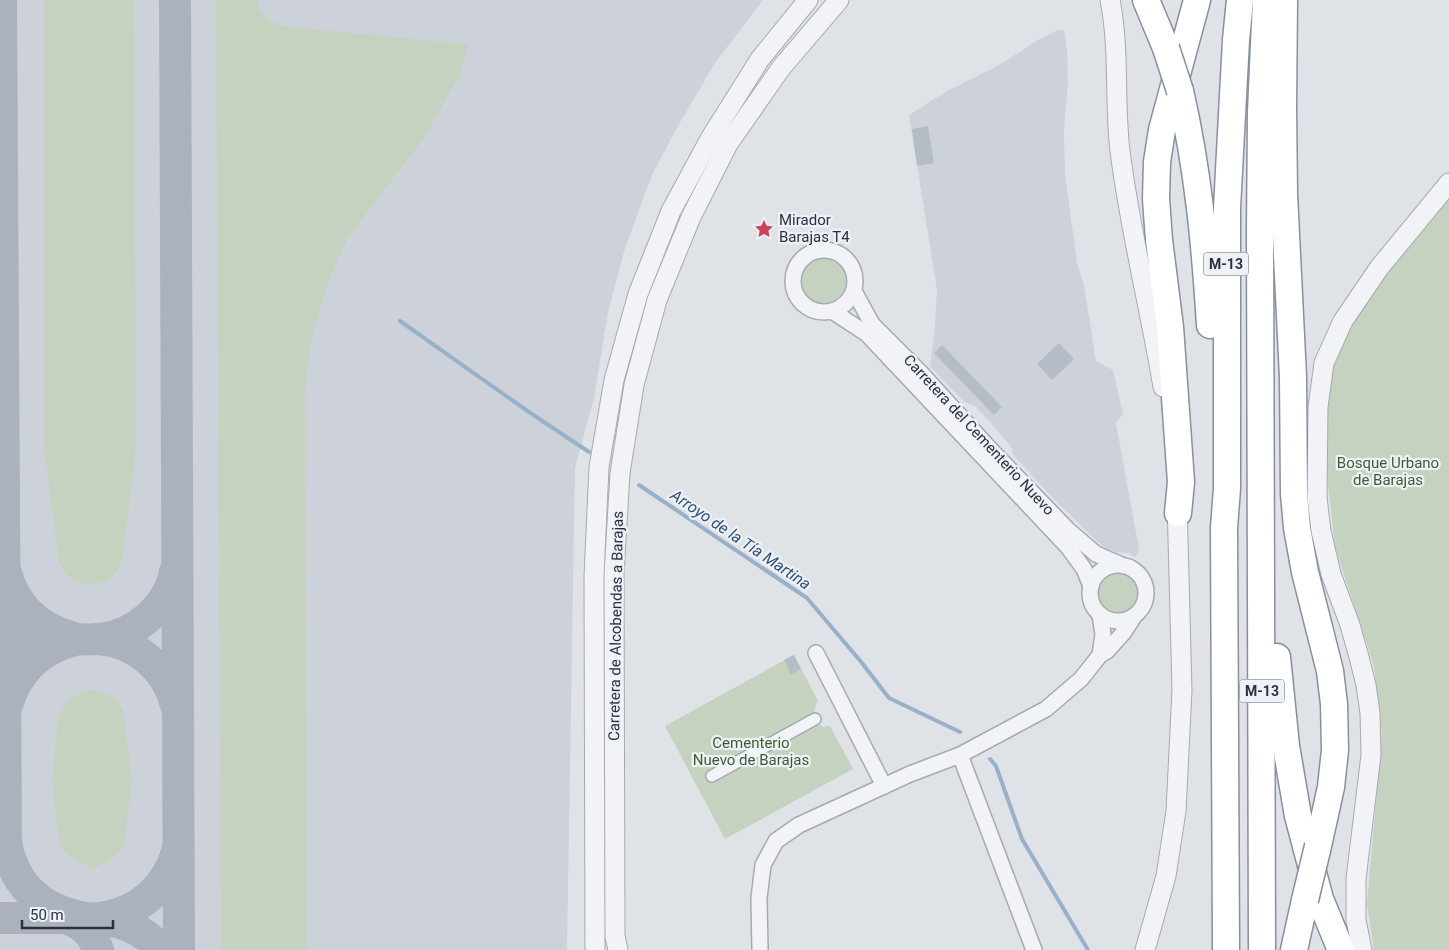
<svg xmlns="http://www.w3.org/2000/svg" width="1449" height="950" viewBox="0 0 1449 950" font-family="Roboto,sans-serif">
<style>
.built{fill:#cdd2da}
.green{fill:#c5d2bf}
.lines{fill:none;stroke-linecap:round;stroke-linejoin:round}
.stream{stroke:#98b1c9;stroke-width:4}
.taxiway{stroke:#acb2bd;stroke-width:32}
.building{fill:#b6bcc5}
.pedestrian-casing{stroke:#a4aab2;stroke-width:14}
.minor-casing{stroke:#a4aab2;stroke-width:18}
.tertiary-casing{stroke:#a4aab2;stroke-width:21}
.motorway-casing{stroke:#86909f;stroke-width:29}
.pedestrian{stroke:#f1f3f7;stroke-width:11}
.minor{stroke:#f1f3f7;stroke-width:15}
.tertiary{stroke:#f1f3f7;stroke-width:19}
.motorway{stroke:#fff;stroke-width:26}
.motorway-bridge-casing{stroke:#86909f;stroke-width:29;stroke-linecap:butt}
.motorway-bridge{stroke:#fff;stroke-width:26}
.labels{text-anchor:middle;stroke-width:4.5;stroke-linejoin:round;paint-order:stroke}
.shield{fill:#eef1f6;stroke:#636b77;stroke-width:1}
.shield-label{font-size:14px;font-weight:bold;fill:#273140}
.poi-label{font-size:15px;fill:#273140;stroke:#eef1f6;text-anchor:start}
.street-label{font-size:15px;fill:#273140;stroke:#eef1f6}
.park-label{font-size:15px;fill:#3d5c34;stroke:#eef1f6}
.water-label{font-size:16px;font-style:italic;fill:#315174;stroke:#eef1f6}
</style>
<rect width="100%" height="100%" fill="#dfe3e8"/>
<!-- built -->
<g class="built">
<polygon points="0,0 763,0 715,63 679,124 652,175 625,248 608,312 594,399 575,468 567,950 0,950"/>
<polygon points="1058,30 1064,30 1067,50 1068,83 1064,129 1065,174 1077,263 1084,285 1096,361 1113,370 1123,414 1116,423 1139,549 1138,554 1135,557 1128,553 1114,552 1102,546 1054,499 1013,455 1012,448 996,429 974,405 964,402 930,366 934,337 937,290 909,115 947,91 1001,64 1036,41"/>
</g>
<!-- green -->
<g class="green">
<polygon points="44,0 134,0 136,446 124,549 120,566 116,573 106,581 93,585 77,582 70,578 65,573 59,562 44,447"/>
<path d="M 216,0 L 257,0 C 263,25 276,23 299,28 L 469,44 L 460,74 L 425,137 L 349,236 L 328,282 L 311,340 L 305,392 L 307,950 L 221,950 Z"/>
<polygon points="1449,186 1449,950 1374,950 1367,903 1382,734 1374,666 1335,547 1327,474 1326,400 1340,339 1423,221"/>
<circle cx="823" cy="280" r="23"/>
<circle cx="1117" cy="594" r="22"/>
<path d="M 794,655 L 818,701 C 812,710 813,721 823,727 L 830,726 L 853,769 L 725,839 L 665,726 Z"/>
<polygon points="94,689 113,697 123,709 132,781 124,847 111,860 93,869 74,860 62,849 58,837 52,779 58,720 62,710 71,697"/>
</g>
<g class="lines">
<!-- stream -->
<g class="stream">
<polyline points="400,321 529,412 589,452"/>
<polyline points="639,485 807,598 862,663 889,698 960,732"/>
<polyline points="990,759 996,766 1022,839 1088,950"/>
</g>
<!-- taxiway -->
<g class="taxiway">
<path d="M 1,0 L 6,842 C 14,886 41,910 85,918"/>
<polyline points="175,0 179,950"/>
<path d="M 6,573 C 14,605 39,629 71,637"/>
<path d="M 0,639 C 23,639 46,639 69,639 C 79,639 90,640 100,639 C 136,635 168,607 175,572"/>
<path d="M 99,639 C 136,642 167,668 176,705"/>
<path d="M 7,705 C 16,674 39,649 72,641"/>
<path d="M 0,918 C 22,918 44,918 65,918 C 77,918 89,919 100,918 C 138,913 166,889 177,852"/>
<path d="M 64,918 C 81,923 93,932 98,950"/>
<path d="M 99,918 C 125,923 143,929 161,950"/>
</g>
</g>
<!-- building -->
<g class="building">
<polygon points="928,126 934,163 917,166 912,129"/>
<polygon points="1059,343 1074,359 1052,380 1037,364"/>
<polygon points="942,345 1002,407 994,415 934,353"/>
<polygon points="794,655 801,669 791,674 784,660"/>
</g>
<g class="lines">
<!-- pedestrian casing -->
<g class="pedestrian-casing">
<polyline id="pedestrian" points="712,776 815,719"/>
</g>
<!-- minor casing -->
<g class="minor-casing">
<g id="minor">
<circle cx="824" cy="281" r="31"/>
<polyline points="854,291 872,324 921,373 990,449 1068,530 1096,554 1119,564"/>
<polyline points="832,311 867,334 1068,547 1084,569 1091,586"/>
<circle cx="1118" cy="593" r="28"/>
<polyline points="1100,615 1103,634 1100,655"/>
<polyline points="816,653 884,786"/>
<polyline points="960,755 1034,950"/>
<polyline points="760,950 759,898 763,865 776,841 799,825 910,774 960,755 1046,709 1081,679 1100,655 1107,651 1124,632 1133,618"/>
</g>
</g>
<!-- tertiary casing -->
<g class="tertiary-casing">
<g id="tertiary">
<path d="M 1110,0 C 1120,50 1114,101 1120,151 C 1130,231 1150,308 1163,387"/>
<polyline points="595,950 594,576 599,467 614,380 638,294 671,211 711,137 760,59 808,0"/>
<polyline points="618,950 615,936 614,574 620,473 634,385 657,300 691,217 728,144 781,68 839,0"/>
<polyline points="1145,950 1166,876 1176,811 1182,690 1177,501"/>
<polyline points="1362,950 1356,920 1356,879 1371,755 1370,713 1366,685 1359,657 1350,625 1331,574 1321,531 1317,497 1318,407 1324,363 1343,321 1379,268 1449,183"/>
</g>
</g>
<!-- motorway casing -->
<g class="motorway-casing">
<g id="motorway">
<polyline points="1146,0 1166,48"/>
<polyline points="1284,0 1283,107 1284,194 1293,377 1294,494 1297,528 1305,572 1330,671 1334,704 1335,750 1331,787 1318,846"/>
<path d="M 1180,91 C 1198,169 1205,245 1210,325"/>
<polyline points="1178,513 1181,482 1170,327 1159,240 1156,199 1157,162 1162,130 1197,0"/>
<polyline points="1277,657 1286,746 1298,816 1320,899 1341,950"/>
<polyline points="1226,950 1224,528 1227,488 1227,208 1236,40 1240,0"/>
<polyline points="1262,950 1260,230 1261,112 1266,0"/>
<polyline points="1294,950 1305,900"/>
</g>
</g>
<!-- pedestrian -->
<use href="#pedestrian" class="pedestrian"/>
<!-- minor -->
<use href="#minor" class="minor"/>
<!-- tertiary -->
<use href="#tertiary" class="tertiary"/>
<!-- motorway -->
<use href="#motorway" class="motorway"/>
<!-- motorway-bridge casing -->
<g class="motorway-bridge-casing">
<g id="motorway-bridge">
<polyline points="1166,48 1180,91"/>
<polyline points="1305,900 1318,846"/>
</g>
</g>
<!-- motorway-bridge -->
<use href="#motorway-bridge" class="motorway-bridge"/>
</g>
<!-- icons -->
<defs>
<g id="sight-bare" transform="scale(1.5)"><path d="M0-6L1.8-2.2L6-1.7L2.9 1.2L3.7 5.4L0 3.3L-3.7 5.4L-2.9 1.2L-6-1.7L-1.8-2.2Z" fill="#d1405a" stroke="#eef1f6" stroke-width="2.5" paint-order="stroke"/></g>
</defs>
<g fill-rule="evenodd">
<use href="#sight-bare" x="764" y="229"/>
</g>
<g class="labels">
<!-- shield labels -->
<g class="shield">
<rect x="1203.5" y="252.5" width="45" height="23" rx="4"/>
<rect x="1239.5" y="679.5" width="45" height="23" rx="4"/>
</g>
<g class="shield-label">
<text x="1226" y="269">M-13</text>
<text x="1262" y="696">M-13</text>
</g>
<!-- poi labels -->
<g class="poi-label">
<text x="779" y="225">Mirador<tspan x="779" dy="17">Barajas T4</tspan></text>
</g>
<!-- street labels -->
<g class="street-label">
<text transform="translate(979 435) rotate(47)" y="5">Carretera del Cementerio Nuevo</text>
<text transform="translate(616 626) rotate(-89)" y="5">Carretera de Alcobendas a Barajas</text>
</g>
<!-- park labels -->
<g class="park-label">
<text x="1388" y="468">Bosque Urbano<tspan x="1388" dy="17">de Barajas</tspan></text>
<text x="751" y="748">Cementerio<tspan x="751" dy="17">Nuevo de Barajas</tspan></text>
</g>
<!-- water labels -->
<g class="water-label">
<text transform="translate(741 539) rotate(34)" y="6">Arroyo de la Tía Martina</text>
</g>
</g>
<!-- scale -->
<path d="M22 920v8h91v-8" fill="none" stroke="#273140" stroke-width="2.5"/>
<text x="30" y="920" font-size="15" fill="#273140" stroke="#eef1f6" stroke-width="4" paint-order="stroke">50 m</text>
</svg>
